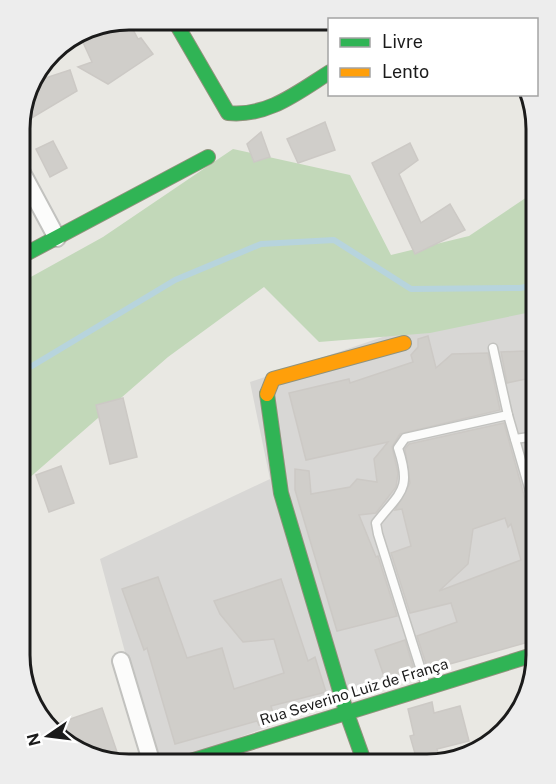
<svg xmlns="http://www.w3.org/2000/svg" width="556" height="784" viewBox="0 0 556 784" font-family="'Public Sans',sans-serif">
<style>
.residential{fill:#d8d7d5}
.forest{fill:#c2d8b9}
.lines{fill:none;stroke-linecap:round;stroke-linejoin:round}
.stream{stroke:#b7d4dd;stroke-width:6}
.building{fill:#d0ceca;stroke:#ccc9c5;stroke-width:1.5;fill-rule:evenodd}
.lane-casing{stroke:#c2c2bf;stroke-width:11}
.street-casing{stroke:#c2c2bf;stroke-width:20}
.fast-casing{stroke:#90927c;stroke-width:16}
.slow-casing{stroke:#90927c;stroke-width:16}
.lane{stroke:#fcfcfb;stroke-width:8}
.street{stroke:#fcfcfb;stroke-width:16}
.fast{stroke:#30b455;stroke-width:14}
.slow{stroke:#ff9f0a;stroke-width:14}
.labels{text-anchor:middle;stroke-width:6;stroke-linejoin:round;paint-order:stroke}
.street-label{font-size:15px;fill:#1b1b1b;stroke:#fff}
.rim{fill:none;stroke:#1b1b1b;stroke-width:3}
</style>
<rect width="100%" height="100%" fill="#e9e8e3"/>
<!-- residential -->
<polygon class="residential" points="536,299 536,628 167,764 155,764 100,559 270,479 250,382 403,330"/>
<!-- forest -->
<polygon class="forest" points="233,149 350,175 391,255 469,236 536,191 536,311 430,333 319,342 264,287 168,357 20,486 20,283 103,237"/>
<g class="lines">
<!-- stream -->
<polyline class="stream" points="20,369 32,366 175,280 261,244 334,240 411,289 520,288 536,285"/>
</g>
<!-- building -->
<g class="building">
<polygon points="128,20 138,39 141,38 153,54 108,84 78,67 92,62 81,38"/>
<polygon points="70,70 77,91 20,125 20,115 39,80"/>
<polygon points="325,122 335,150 298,163 287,139"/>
<polygon points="261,132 270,157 254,162 247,144"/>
<polygon points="53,141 67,168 50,177 36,149"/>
<polygon points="410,143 418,160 399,174 421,223 450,204 465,230 415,254 372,163"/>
<polygon points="428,336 436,368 452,354 488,353 500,410 400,434 392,447 398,473 396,487 376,513 359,515 376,557 378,556 397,616 337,631 295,490 295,469 309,471 311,494 350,487 357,479 377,482 374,459 388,442 306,460 289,393 349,379 350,383 413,362 411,355 418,347 418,339"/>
<polygon points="524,351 531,378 507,383 501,352"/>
<polygon points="123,398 137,457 110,464 96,405"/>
<path d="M 504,423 L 533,528 L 536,598 L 532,598 L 530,592 L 527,592 L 536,619 L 536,640 L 428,670 L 417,636 L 457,622 L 451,603 L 410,613 L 391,553 L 411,546 L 402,509 L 395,510 L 410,483 L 405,449 L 409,444 ZM 505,518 L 508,527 L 511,524 L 521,560 L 439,591 L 468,564 L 473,529 Z"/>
<polygon points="61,466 74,503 49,512 36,475"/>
<polygon points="158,577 187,658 222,648 234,689 284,673 274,639 243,642 220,614 214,601 281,579 308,661 315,657 326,692 271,706 275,720 259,725 257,721 175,744 147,648 144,650 122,589"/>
<polygon points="405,640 416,676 387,685 375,650"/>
<polygon points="432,702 434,713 460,706 469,741 437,749 440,761 418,764 410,736 414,735 408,709"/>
<polygon points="102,708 117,752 101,758 63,742 50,726"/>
</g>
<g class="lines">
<!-- lane casing -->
<g class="lane-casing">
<g id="lane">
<polyline points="493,348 508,415 536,512"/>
<polyline points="515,439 536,436"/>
<path d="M 426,686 L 378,534 L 376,523 C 401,491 412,490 398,448 L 405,438 L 508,415"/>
</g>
</g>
<!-- street casing -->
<g class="street-casing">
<g id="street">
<polyline points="20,169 57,238"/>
<polyline points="121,661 152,764"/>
</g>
</g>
<!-- fast casing -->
<g class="fast-casing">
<g id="fast">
<path d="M 174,20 L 228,113 C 268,117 298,92 330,72"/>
<polyline points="20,257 208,157"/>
<polyline points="267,394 281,493 346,711 365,764"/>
<polyline points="181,764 536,654"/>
</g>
</g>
<!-- slow casing -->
<g class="slow-casing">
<polyline id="slow" points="267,394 273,379 404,343"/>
</g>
<!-- lane -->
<use href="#lane" class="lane"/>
<!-- street -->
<use href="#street" class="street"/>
<!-- fast -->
<use href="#fast" class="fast"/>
<!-- slow -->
<use href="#slow" class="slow"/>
</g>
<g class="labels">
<!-- street labels -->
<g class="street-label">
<text transform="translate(354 692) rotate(-17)" y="5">Rua Severino Luiz de França</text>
</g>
</g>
<!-- crop -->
<path d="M0 0H556V784H0ZM129 30H427A99 99 0 0 1 526 129V655A99 99 0 0 1 427 754H129A99 99 0 0 1 30 655V129A99 99 0 0 1 129 30Z" fill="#ededed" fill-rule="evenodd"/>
<path class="rim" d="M129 30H427A99 99 0 0 1 526 129V655A99 99 0 0 1 427 754H129A99 99 0 0 1 30 655V129A99 99 0 0 1 129 30Z"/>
<!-- legend -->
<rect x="328" y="18" width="210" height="78" fill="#ffffff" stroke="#a4a4a4" stroke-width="1.5"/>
<rect x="340" y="38" width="30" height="9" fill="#30b455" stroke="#a4a4a4" stroke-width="1.5"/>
<text x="382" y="48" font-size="18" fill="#1b1b1b">Livre</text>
<rect x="340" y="68" width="30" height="9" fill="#ff9f0a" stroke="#a4a4a4" stroke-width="1.5"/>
<text x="382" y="78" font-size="18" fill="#1b1b1b">Lento</text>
<!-- north arrow -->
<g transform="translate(48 736) rotate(256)" stroke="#ffffff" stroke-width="4.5" paint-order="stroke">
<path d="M0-4.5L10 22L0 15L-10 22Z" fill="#1b1b1b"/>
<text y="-9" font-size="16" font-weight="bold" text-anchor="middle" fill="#1b1b1b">N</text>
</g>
</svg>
